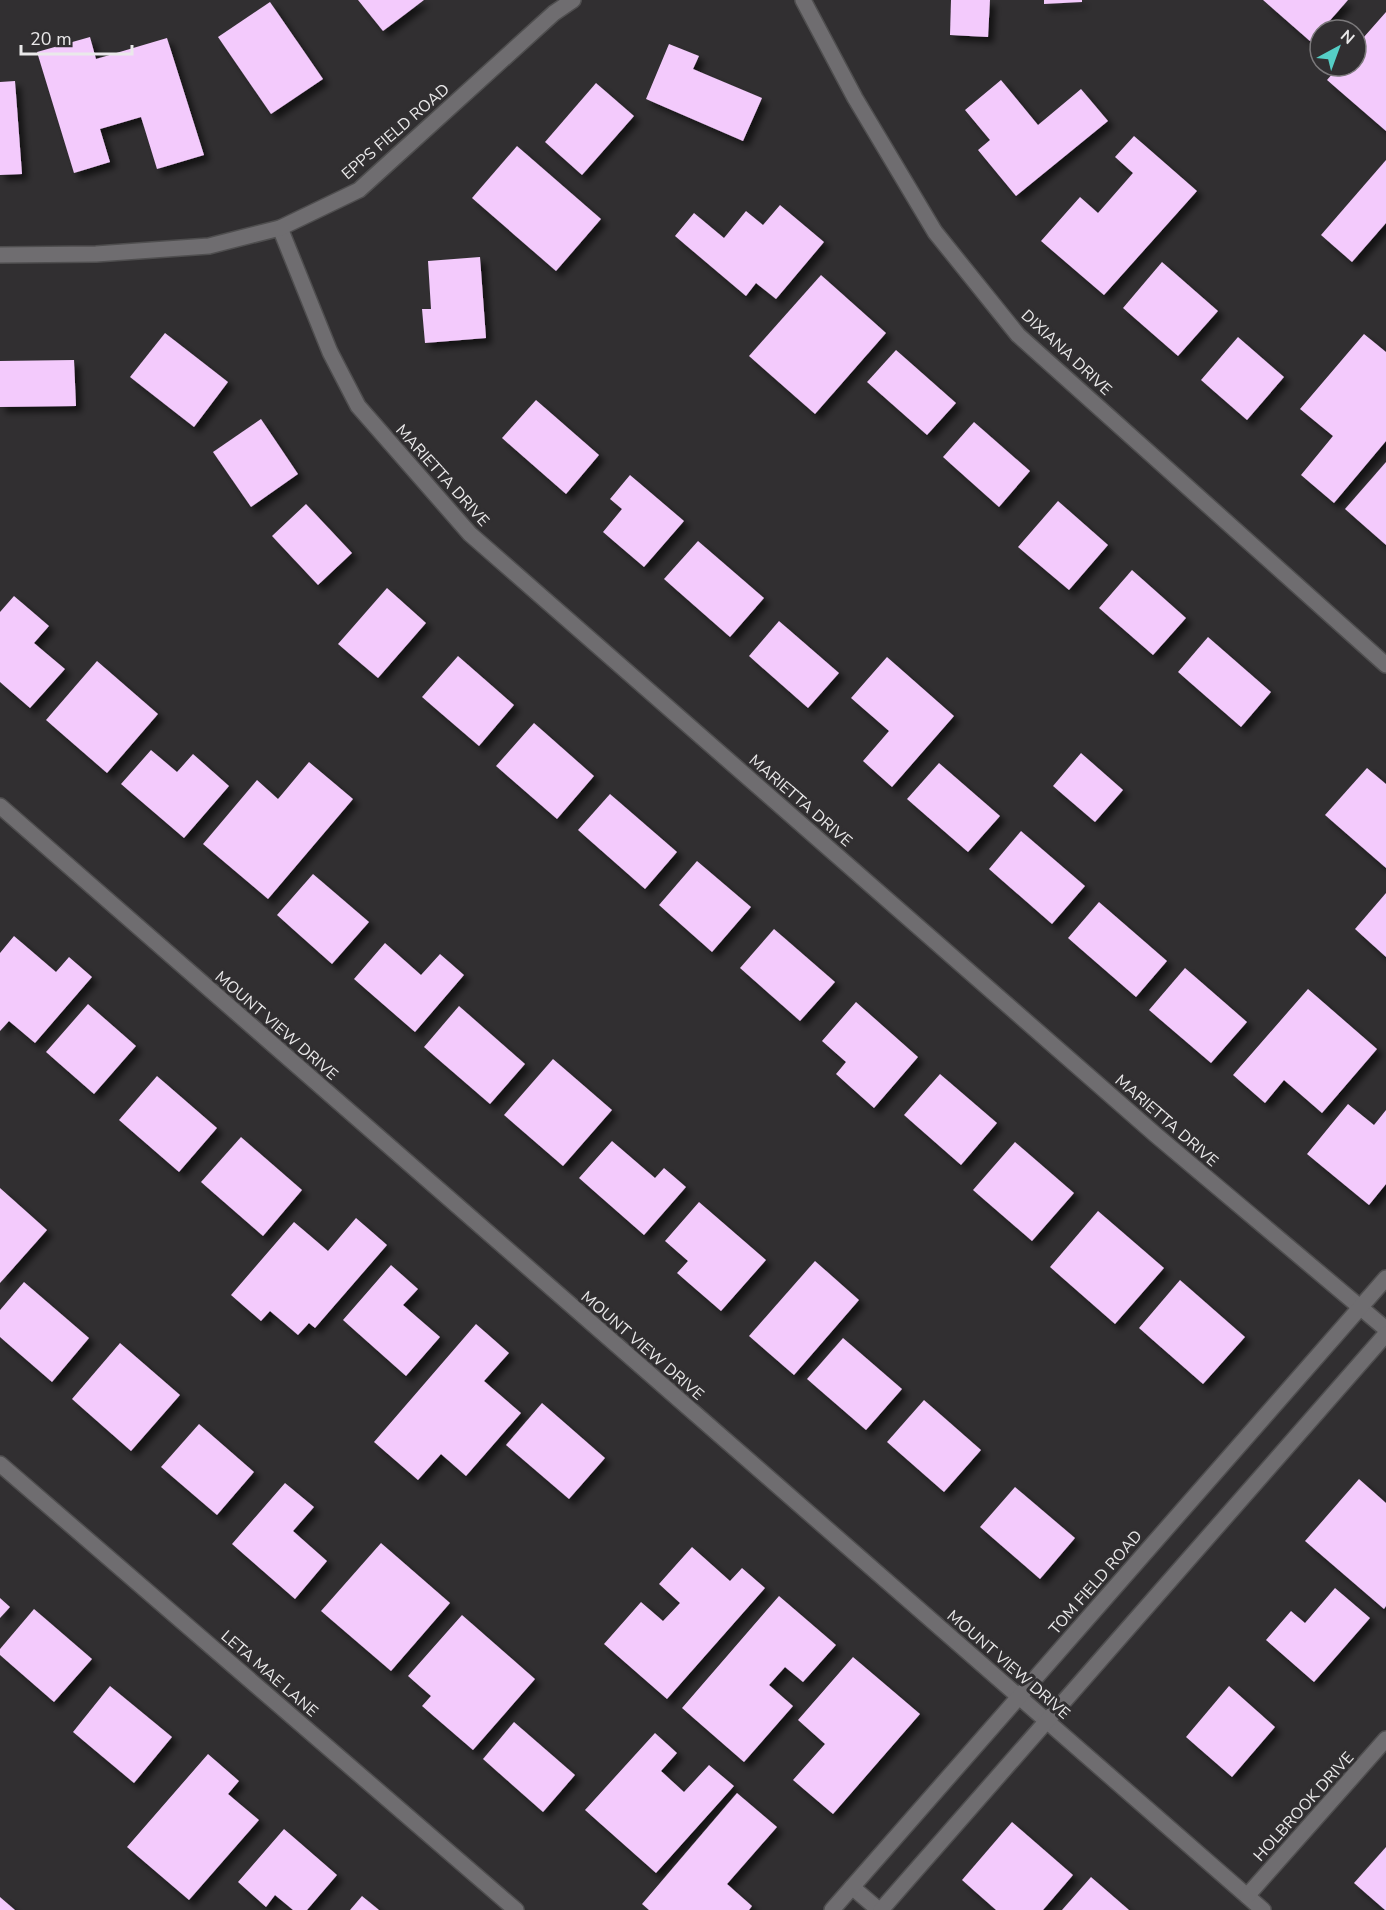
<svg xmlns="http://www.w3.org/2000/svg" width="1386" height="1910" viewBox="0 0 1386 1910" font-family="'Nunito Sans',sans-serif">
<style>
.building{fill:#f3cafc;filter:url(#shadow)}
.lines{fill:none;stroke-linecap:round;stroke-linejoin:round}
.lane-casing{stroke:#4f4e4f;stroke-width:18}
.street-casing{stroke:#4f4e4f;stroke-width:18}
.lane{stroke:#6f6d70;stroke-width:15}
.street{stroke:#6f6d70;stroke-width:15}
.labels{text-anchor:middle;stroke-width:6;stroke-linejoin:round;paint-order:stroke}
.street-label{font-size:16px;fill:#eae9ea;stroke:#312f31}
</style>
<defs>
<filter id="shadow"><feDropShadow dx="5.5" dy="5.5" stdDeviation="3" flood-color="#0009"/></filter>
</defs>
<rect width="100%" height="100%" fill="#312f31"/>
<!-- building -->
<g class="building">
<polygon points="358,0 424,0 383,31"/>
<polygon points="951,0 990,0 988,37 950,35"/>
<polygon points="1044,0 1082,0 1082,2 1044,4"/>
<polygon points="1263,0 1348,0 1311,42"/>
<polygon points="270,2 323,79 271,114 218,37"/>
<polygon points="1386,12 1386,131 1327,80 1339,66 1356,66 1356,46"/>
<polygon points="90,37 96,59 167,38 204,155 157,169 141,117 100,129 110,162 74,173 37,52"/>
<polygon points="669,44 699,56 693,69 762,98 743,141 646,99"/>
<polygon points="1001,80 1038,125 1081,89 1108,121 1016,196 978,150 990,140 965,110"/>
<polygon points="15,81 22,174 0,175 0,82"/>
<polygon points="596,83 634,116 582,175 545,142"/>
<polygon points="1134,136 1197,191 1104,295 1041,241 1080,197 1098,213 1133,173 1115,157"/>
<polygon points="517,146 601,219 556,271 472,198"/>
<polygon points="1386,160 1386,223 1352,262 1321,235"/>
<polygon points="780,205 824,242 776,299 756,283 746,296 675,236 694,213 724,238 746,211 763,225"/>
<polygon points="480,257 486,338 425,343 422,309 431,309 428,261"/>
<polygon points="1162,262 1218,311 1178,356 1123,308"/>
<polygon points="821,275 886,333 815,414 749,356"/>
<polygon points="165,333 228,382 194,427 130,377"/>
<polygon points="1364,334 1386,352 1386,441 1334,503 1301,475 1333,436 1300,409"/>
<polygon points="1238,337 1284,377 1247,420 1201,380"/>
<polygon points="896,350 956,403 927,435 867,382"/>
<polygon points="74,360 76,406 0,407 0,361"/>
<polygon points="536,400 599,455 566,494 502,438"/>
<polygon points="261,419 298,474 251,507 213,452"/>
<polygon points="974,422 1030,471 999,507 943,457"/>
<polygon points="1386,462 1386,545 1345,509"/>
<polygon points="630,475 684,521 644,567 603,532 622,509 610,499"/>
<polygon points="1058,501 1108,545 1069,590 1018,547"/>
<polygon points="306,504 352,553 318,585 272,536"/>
<polygon points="698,541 764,598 730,637 664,579"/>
<polygon points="1132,570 1186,618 1153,655 1099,608"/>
<polygon points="387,588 426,623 378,678 338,644"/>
<polygon points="14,596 49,626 34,643 65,669 30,708 0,682 0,612"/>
<polygon points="779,621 839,673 808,708 749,656"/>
<polygon points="1208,637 1271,692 1241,727 1178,672"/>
<polygon points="458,656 514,705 479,746 422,697"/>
<polygon points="887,657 954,716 892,787 863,761 889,731 851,698"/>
<polygon points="97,661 158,714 107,773 46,720"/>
<polygon points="534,723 594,776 557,819 496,766"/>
<polygon points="151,750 177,772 193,754 229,786 184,838 121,784"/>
<polygon points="1081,753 1123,790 1095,822 1053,786"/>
<polygon points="309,762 353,799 268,899 203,844 257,780 278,799"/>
<polygon points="939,763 1000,816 968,852 907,799"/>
<polygon points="1367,768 1386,784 1386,868 1325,815"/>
<polygon points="610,794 677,852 645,889 578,830"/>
<polygon points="1021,831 1085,886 1052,924 989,869"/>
<polygon points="697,861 751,907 712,952 659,905"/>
<polygon points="313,874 369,922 332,964 277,915"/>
<polygon points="1386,893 1386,957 1355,929"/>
<polygon points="1099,902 1167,961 1136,997 1068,938"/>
<polygon points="774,929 835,982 800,1021 740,968"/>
<polygon points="14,936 56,972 69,957 92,977 35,1043 9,1021 0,1031 0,953"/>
<polygon points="385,943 421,975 440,954 464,975 415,1032 354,979"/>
<polygon points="1185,968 1247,1022 1211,1063 1149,1010"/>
<polygon points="1308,989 1377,1049 1322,1113 1284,1080 1265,1103 1233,1075"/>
<polygon points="856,1002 918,1057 874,1108 836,1074 846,1062 822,1041"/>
<polygon points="88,1004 136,1046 94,1094 46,1052"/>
<polygon points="459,1006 525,1064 490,1104 424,1047"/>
<polygon points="553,1059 612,1110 563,1166 504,1115"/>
<polygon points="940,1074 997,1123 961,1165 904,1115"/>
<polygon points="157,1076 217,1128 179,1172 119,1120"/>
<polygon points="1348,1104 1374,1125 1386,1110 1386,1184 1369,1205 1307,1154"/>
<polygon points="241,1137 302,1190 263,1236 201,1182"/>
<polygon points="612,1141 655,1178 664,1168 686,1187 644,1235 579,1178"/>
<polygon points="1015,1142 1074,1193 1032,1241 973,1190"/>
<polygon points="0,1188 47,1230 0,1283"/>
<polygon points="699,1202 766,1260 721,1311 677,1273 688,1261 665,1241"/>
<polygon points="1098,1211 1164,1268 1115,1324 1050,1267"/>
<polygon points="356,1218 387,1245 315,1328 309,1323 298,1335 270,1311 261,1321 231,1295 294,1222 328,1251"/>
<polygon points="815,1261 859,1300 794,1375 749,1336"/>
<polygon points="391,1265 418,1289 403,1305 440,1337 406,1376 343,1320"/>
<polygon points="1180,1280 1245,1337 1203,1384 1139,1328"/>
<polygon points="24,1282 89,1338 52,1382 0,1337 0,1310"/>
<polygon points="476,1324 509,1353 484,1381 521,1413 466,1476 441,1454 418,1480 374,1442"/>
<polygon points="843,1338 902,1389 866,1430 807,1379"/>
<polygon points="120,1343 180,1395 131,1451 72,1399"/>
<polygon points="924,1400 981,1450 944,1492 887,1442"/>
<polygon points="542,1403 605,1458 569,1499 506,1445"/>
<polygon points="199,1424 254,1472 217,1515 161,1467"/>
<polygon points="1359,1479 1386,1503 1386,1606 1384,1609 1305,1541"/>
<polygon points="285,1483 314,1507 293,1531 327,1561 295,1599 232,1544"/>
<polygon points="1015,1487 1075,1538 1040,1579 980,1527"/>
<polygon points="381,1543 450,1603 391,1671 321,1611"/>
<polygon points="692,1547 730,1581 742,1568 765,1588 667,1699 604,1644 641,1602 663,1621 680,1603 659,1584"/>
<polygon points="1335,1588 1370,1618 1314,1682 1266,1640 1291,1611 1305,1623"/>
<polygon points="779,1596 836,1645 803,1682 785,1667 769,1685 793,1706 744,1762 682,1708"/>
<polygon points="0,1598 10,1607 0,1618"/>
<polygon points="34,1609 92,1659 54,1702 0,1655 0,1649"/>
<polygon points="462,1615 535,1679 473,1750 422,1706 431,1696 408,1676"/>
<polygon points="853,1657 920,1714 833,1814 793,1780 825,1744 798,1720"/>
<polygon points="110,1686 172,1737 134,1783 73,1732"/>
<polygon points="1229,1686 1275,1727 1232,1777 1186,1737"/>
<polygon points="514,1722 575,1775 543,1812 483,1759"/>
<polygon points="655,1733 677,1753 661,1771 684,1792 709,1765 734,1786 656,1873 585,1810"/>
<polygon points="208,1754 239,1781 228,1794 259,1820 189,1900 127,1847"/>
<polygon points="737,1793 777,1827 727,1884 752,1906 749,1910 649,1910 642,1904"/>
<polygon points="1012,1822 1073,1875 1043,1910 996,1910 962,1880"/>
<polygon points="284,1829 337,1875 307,1910 293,1910 275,1895 266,1907 238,1882"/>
<polygon points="1386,1847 1386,1910 1385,1910 1354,1883"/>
<polygon points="1091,1877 1129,1910 1062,1910"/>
<polygon points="362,1896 379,1910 350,1910"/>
<polygon points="0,1897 15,1910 0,1910"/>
</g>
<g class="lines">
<!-- lane casing -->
<g class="lane-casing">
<polyline id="lane" points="852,1887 879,1910"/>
</g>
<!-- street casing -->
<g class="street-casing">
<g id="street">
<polyline points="803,0 855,98 935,232 1018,335 1386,665"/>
<polyline points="280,228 330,352 358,406 470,534 1157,1136 1386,1329"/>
<polyline points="0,255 96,254 209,246 280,228 359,190 554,13 573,0"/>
<polyline points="0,806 1263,1910"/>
<polyline points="0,1464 516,1910"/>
<polyline points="1247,1896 1386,1739"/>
<polyline points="832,1910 1386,1278"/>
<polyline points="881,1910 1386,1334"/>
</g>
</g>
<!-- lane -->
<use href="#lane" class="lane"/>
<!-- street -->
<use href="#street" class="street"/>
</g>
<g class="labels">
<!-- street labels -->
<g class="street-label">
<text transform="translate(395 131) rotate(-41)" y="6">EPPS FIELD ROAD</text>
<text transform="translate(1067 352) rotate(43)" y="6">DIXIANA DRIVE</text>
<text transform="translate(443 475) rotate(48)" y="6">MARIETTA DRIVE</text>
<text transform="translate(801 800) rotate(41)" y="6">MARIETTA DRIVE</text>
<text transform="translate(277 1025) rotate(41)" y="6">MOUNT VIEW DRIVE</text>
<text transform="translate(1167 1120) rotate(41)" y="6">MARIETTA DRIVE</text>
<text transform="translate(643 1345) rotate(41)" y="6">MOUNT VIEW DRIVE</text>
<text transform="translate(1095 1582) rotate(-49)" y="6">TOM FIELD ROAD</text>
<text transform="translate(1009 1664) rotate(41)" y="6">MOUNT VIEW DRIVE</text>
<text transform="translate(270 1673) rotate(41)" y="6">LETA MAE LANE</text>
<text transform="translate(1303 1806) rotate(-48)" y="6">HOLBROOK DRIVE</text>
</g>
</g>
<!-- north arrow -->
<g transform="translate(1338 48) rotate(41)"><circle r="28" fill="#312f31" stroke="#7b797b" stroke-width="1.5"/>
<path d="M0-4.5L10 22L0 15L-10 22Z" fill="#55cec6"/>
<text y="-9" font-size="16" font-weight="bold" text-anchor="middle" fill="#eae9ea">N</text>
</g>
<!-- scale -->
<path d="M21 45v9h111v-9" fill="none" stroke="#eae9ea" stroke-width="3"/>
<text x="30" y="45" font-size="18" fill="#eae9ea" stroke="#312f31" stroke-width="4.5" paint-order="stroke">20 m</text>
</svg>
